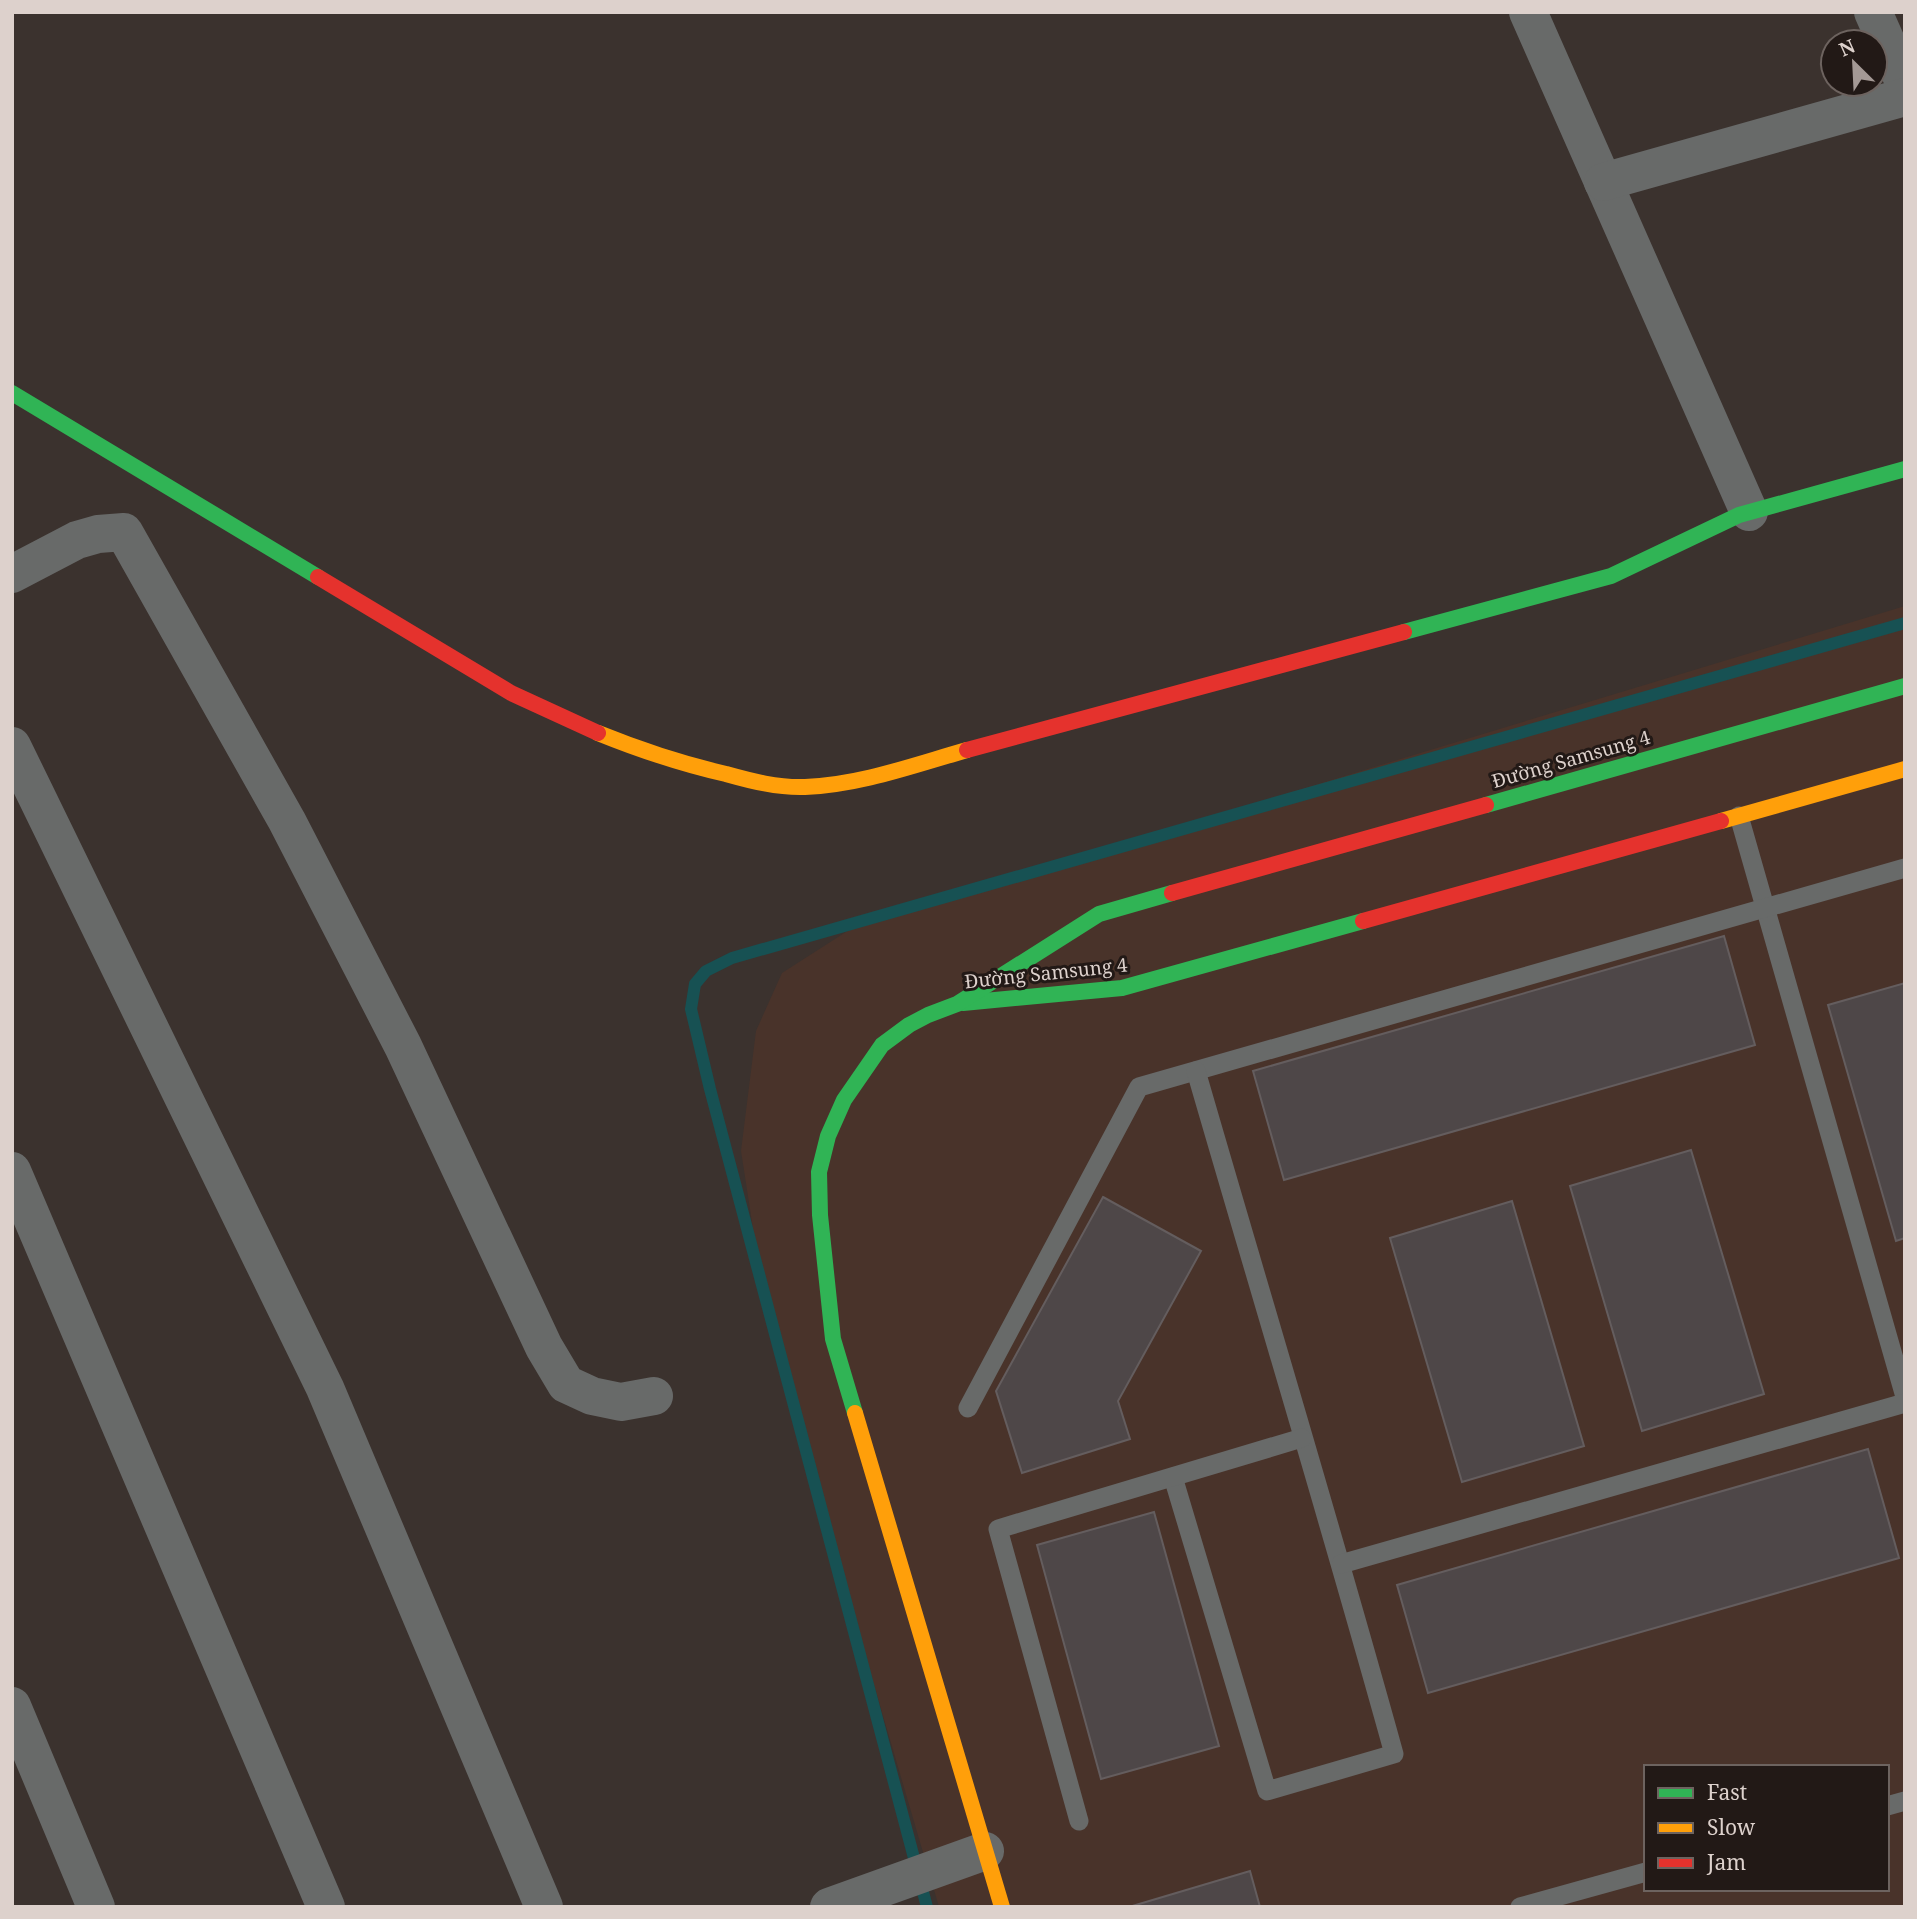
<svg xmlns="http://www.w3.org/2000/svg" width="1917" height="1919" viewBox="0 0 1917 1919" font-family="'Noto Serif',serif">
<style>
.built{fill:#49332a;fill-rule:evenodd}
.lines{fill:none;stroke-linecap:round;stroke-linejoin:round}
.stream{stroke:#175153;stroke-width:12}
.building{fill:#4e4748;stroke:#645d5e;stroke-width:2}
.lane{stroke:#686a69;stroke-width:19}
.street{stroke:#686a69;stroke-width:38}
.fast{stroke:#30b455;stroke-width:16}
.slow{stroke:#ff9f0a;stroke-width:16}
.jam{stroke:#e5322d;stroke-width:16}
.labels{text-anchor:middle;stroke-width:6;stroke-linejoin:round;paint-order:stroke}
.street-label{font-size:19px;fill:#ddd1cc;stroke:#221916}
</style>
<rect width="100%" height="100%" fill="#3b322e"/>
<!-- built -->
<path class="built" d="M 1905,606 L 1905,1907 L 939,1907 L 767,1319 L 741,1151 L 756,1031 L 782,973 L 860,923 ZM 1646,1767 L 1887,1767 L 1887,1889 L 1646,1889 Z"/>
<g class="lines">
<!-- stream -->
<polyline class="stream" points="927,1907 710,1089 691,1009 695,984 706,971 732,958 1905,623"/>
</g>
<!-- building -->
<g class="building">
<polygon points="1724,936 1755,1045 1284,1180 1253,1071"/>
<polygon points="1905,983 1905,1238 1896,1241 1828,1005"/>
<polygon points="1691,1150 1764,1394 1642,1431 1570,1186"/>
<polygon points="1103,1197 1201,1251 1118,1401 1130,1439 1022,1473 996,1391"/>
<polygon points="1512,1201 1584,1446 1462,1482 1390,1238"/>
<polygon points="1868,1449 1899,1558 1428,1693 1397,1585"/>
<polygon points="1154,1512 1219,1746 1101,1779 1037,1545"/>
<polygon points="1250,1871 1260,1907 1129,1907"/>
</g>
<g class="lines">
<!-- lane -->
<g class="lane">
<polyline points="1739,816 1905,1397"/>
<polyline points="968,1408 1139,1087 1905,868"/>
<path d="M 1173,1477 L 1267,1791 L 1394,1754 C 1331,1526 1262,1299 1196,1071"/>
<polyline points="1341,1564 1905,1403"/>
<polyline points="1887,1806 1905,1801"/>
<polyline points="1079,1821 998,1529 1302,1438"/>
<polyline points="1520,1907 1646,1872"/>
</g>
<!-- street -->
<g class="street">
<polyline points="1528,12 1749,512"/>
<polyline points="1873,12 1905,84"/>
<polyline points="1603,182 1905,97"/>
<polyline points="12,574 77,540 98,534 124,532 287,821 403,1046 544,1347 566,1384 592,1396 621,1402 654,1396"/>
<polyline points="12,746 325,1388 544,1907"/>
<polyline points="12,1171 326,1907"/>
<polyline points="12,1706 96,1907"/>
<polyline points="829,1907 985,1851"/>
</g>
<!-- fast -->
<g class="fast">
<polyline points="12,393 318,577"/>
<polyline points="1404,632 1611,576 1739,515 1905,469"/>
<polyline points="1486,805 1905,686"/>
<polyline points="963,1003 1122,988 1363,921"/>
<polyline points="855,1413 833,1339 820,1215 819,1172 828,1136 844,1100 882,1045 909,1025 928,1015 957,1004 1099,914 1172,893"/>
</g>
<!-- slow -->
<g class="slow">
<path d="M 598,733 C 640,750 682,764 726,774 C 751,781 778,788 805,787 C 860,785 914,765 967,750"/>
<polyline points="1721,821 1905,769"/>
<polyline points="855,1413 1002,1907"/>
</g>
<!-- jam -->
<g class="jam">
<polyline points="318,577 511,693 598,733"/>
<polyline points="967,750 1404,632"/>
<polyline points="1172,893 1486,805"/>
<polyline points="1363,921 1721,821"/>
</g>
</g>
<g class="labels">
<!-- street labels -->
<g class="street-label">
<text transform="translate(1571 759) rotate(-16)" y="7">Đường Samsung 4</text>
<text transform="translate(1046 973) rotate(-6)" y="7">Đường Samsung 4</text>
</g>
</g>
<!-- border -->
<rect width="1917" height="1919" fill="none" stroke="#ddd1cc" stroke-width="28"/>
<!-- legend -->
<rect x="1644" y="1765" width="245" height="126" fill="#221916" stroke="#6d635f" stroke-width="2"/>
<rect x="1658" y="1788" width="35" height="10" fill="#30b455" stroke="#6d635f" stroke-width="2"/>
<text x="1707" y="1800" font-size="21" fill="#ddd1cc">Fast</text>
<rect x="1658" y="1823" width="35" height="10" fill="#ff9f0a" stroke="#6d635f" stroke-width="2"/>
<text x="1707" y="1835" font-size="21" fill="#ddd1cc">Slow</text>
<rect x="1658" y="1858" width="35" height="10" fill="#e5322d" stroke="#6d635f" stroke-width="2"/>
<text x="1707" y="1870" font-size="21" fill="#ddd1cc">Jam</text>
<!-- north arrow -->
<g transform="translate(1854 63) rotate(336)"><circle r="33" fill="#221916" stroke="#6d635f" stroke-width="2"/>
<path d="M0-5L12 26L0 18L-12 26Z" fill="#a49995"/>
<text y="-10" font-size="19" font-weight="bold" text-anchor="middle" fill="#ddd1cc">N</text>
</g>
</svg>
